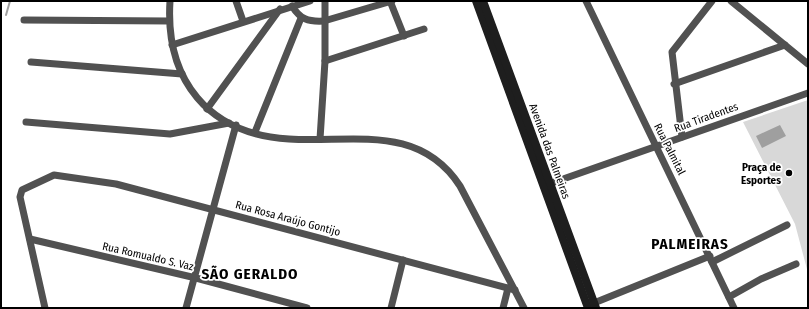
<svg xmlns="http://www.w3.org/2000/svg" width="809" height="309" viewBox="0 0 809 309" font-family="'Fira Sans Condensed',sans-serif">
<style>
.green{fill:#d8d8d8}
.water{fill:#9f9f9f}
.lines{fill:none;stroke-linecap:round;stroke-linejoin:round}
.stream{stroke:#9f9f9f;stroke-width:2}
.street{stroke:#515151;stroke-width:7}
.secondary{stroke:#1e1e1e;stroke-width:8}
.poi-dot{fill:#000;stroke:#fff;stroke-width:1.5}
.labels{text-anchor:middle;stroke-width:3.5;stroke-linejoin:round;paint-order:stroke}
.street-label{font-size:11px;fill:#000;stroke:#fff}
.poi-label{font-size:11px;font-weight:bold;fill:#000;stroke:#fff;text-anchor:end}
.district-label{font-size:15px;font-weight:bold;letter-spacing:1px;fill:#000;stroke:#fff}
</style>
<rect width="100%" height="100%" fill="#fff"/>
<!-- green -->
<polygon class="green" points="808,100 808,273 795,224 743,122"/>
<!-- water -->
<polygon class="water" points="780,125 786,136 762,148 756,136"/>
<g class="lines">
<!-- stream -->
<polyline class="stream" points="6,15 10,1"/>
<!-- street -->
<g class="street">
<path d="M 170,1 C 165,80 208,134 289,139 C 352,143 419,123 460,186 L 524,308"/>
<polyline points="236,1 243,21"/>
<polyline points="390,1 404,36"/>
<polyline points="586,1 734,308"/>
<polyline points="731,1 808,64"/>
<path d="M 292,6 C 300,19 308,22 324,21 L 392,1"/>
<polyline points="24,20 169,21"/>
<polyline points="172,45 310,1"/>
<polyline points="325,61 424,29"/>
<polyline points="31,62 182,74"/>
<polyline points="674,84 785,45"/>
<polyline points="207,109 280,9"/>
<polyline points="26,122 170,134 229,123"/>
<polyline points="255,132 301,18"/>
<polyline points="682,137 672,52 712,1"/>
<polyline points="320,139 325,61 325,1"/>
<polyline points="546,185 808,93"/>
<polyline points="30,239 196,278 307,308"/>
<polyline points="712,262 787,225"/>
<polyline points="729,297 761,279 796,264"/>
<polyline points="589,305 710,256"/>
<polyline points="45,308 20,197 22,190 54,175 116,184 515,290"/>
<polyline points="186,308 236,125"/>
<polyline points="391,308 403,260"/>
<polyline points="503,308 508,288"/>
</g>
<!-- secondary -->
<g class="secondary">
<polyline points="476,1 588,308"/>
<polyline points="483,1 596,308"/>
</g>
</g>
<!-- markers -->
<circle class="poi-dot" cx="789" cy="173" r="4"/>
<g class="labels">
<!-- street labels -->
<g class="street-label">
<text transform="translate(706 117) rotate(-20)" y="4">Rua Tiradentes</text>
<text transform="translate(670 149) rotate(63)" y="4">Rua Palmital</text>
<text transform="translate(550 151) rotate(70)" y="4">Avenida das Palmeiras</text>
<text transform="translate(288 218) rotate(15)" y="4">Rua Rosa Araújo Gontijo</text>
<text transform="translate(148 256) rotate(13)" y="4">Rua Romualdo S. Vaz</text>
</g>
<!-- poi labels -->
<g class="poi-label">
<text x="781" y="171">Praça de<tspan x="781" dy="13">Esportes</tspan></text>
</g>
<!-- district labels -->
<g class="district-label">
<text x="690" y="249">PALMEIRAS</text>
<text x="250" y="279">SÃO GERALDO</text>
</g>
</g>
<!-- border -->
<rect width="809" height="309" fill="none" stroke="#000000" stroke-width="4"/>
</svg>
